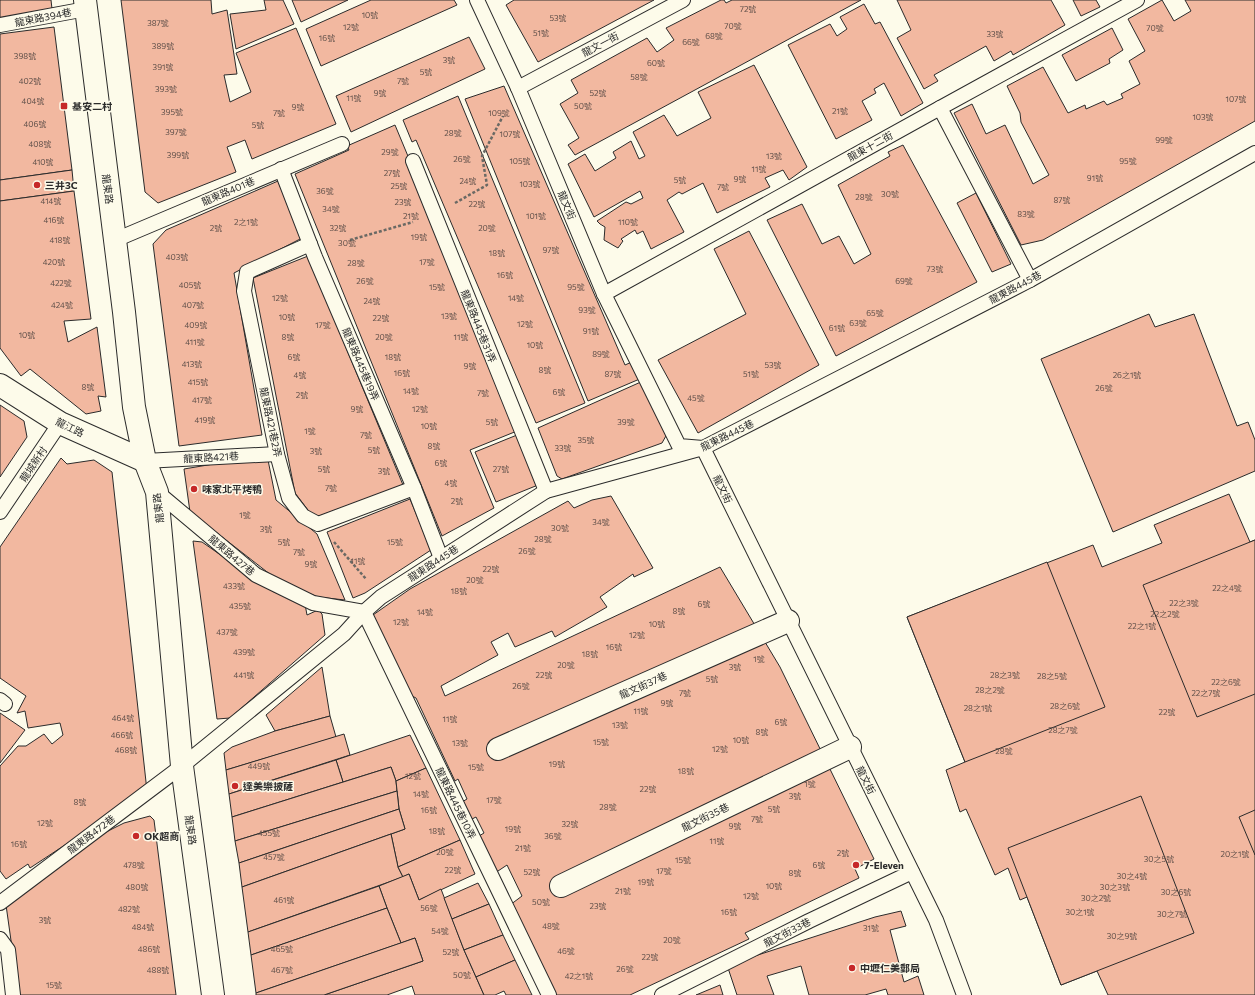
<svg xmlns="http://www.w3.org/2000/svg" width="1255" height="995" viewBox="0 0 1255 995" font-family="Commissioner,'Noto Sans TC',sans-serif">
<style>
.building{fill:#f2b8a0;stroke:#2b2b2b}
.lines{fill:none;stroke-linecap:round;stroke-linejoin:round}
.lane-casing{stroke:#2b2b2b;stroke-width:16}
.street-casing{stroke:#2b2b2b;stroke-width:24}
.secondary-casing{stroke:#2b2b2b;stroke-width:24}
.path{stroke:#6a6964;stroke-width:2.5;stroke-dasharray:3 2;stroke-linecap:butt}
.lane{stroke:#fdfbea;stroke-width:14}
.street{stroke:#fdfbea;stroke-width:22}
.secondary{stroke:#fdfbea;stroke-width:22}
.poi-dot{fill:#c62828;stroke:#fdfbea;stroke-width:1.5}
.labels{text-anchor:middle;stroke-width:3;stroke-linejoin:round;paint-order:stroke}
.number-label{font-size:8px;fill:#5d4e48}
.street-label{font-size:10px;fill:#2b2b2b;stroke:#fdfbea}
.poi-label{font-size:10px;font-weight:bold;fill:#2b2b2b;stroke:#fdfbea;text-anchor:start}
</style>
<rect width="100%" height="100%" fill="#fdfbea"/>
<!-- building -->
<g class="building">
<polygon points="0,0 51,0 52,9 0,18"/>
<polygon points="121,0 211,0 212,14 227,10 237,74 224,75 230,102 251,92 236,53 296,28 336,124 252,159 245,140 227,147 236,172 158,203 145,192"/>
<polygon points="264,0 283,0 294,24 236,49 230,14 266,10"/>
<polygon points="292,0 348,0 301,22"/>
<polygon points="371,0 454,0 457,5 321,66 306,29"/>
<polygon points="514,0 654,0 538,62 506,5"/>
<polygon points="721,0 724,0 726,3 732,0 861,0 575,155 568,145 579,138 560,104 578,93 571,80 647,38 657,52 674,40 666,28"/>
<polygon points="897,0 1051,0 1065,25 1013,55 1011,51 994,61 986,46 934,75 938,81 924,89 897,38 911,30"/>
<polygon points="1073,0 1096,0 1100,7 1081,16"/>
<polygon points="1162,0 1174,21 1191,11 1185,0 1255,0 1255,121 1043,240 1021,245 954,113 972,104 986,134 1005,125 1033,184 1049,175 1021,122 1020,113 1007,86 1043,67 1068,113 1085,105 1086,109 1104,101 1107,105 1123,98 1121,94 1140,84 1129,61 1145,51 1128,19"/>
<polygon points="864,4 875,24 880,22 923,103 901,116 884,83 874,89 876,93 862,101 872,120 836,139 788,45 830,24 837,36 847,29 840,17"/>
<polygon points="54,27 72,170 0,180 0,34"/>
<polygon points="1112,28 1123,50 1109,59 1110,63 1076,81 1062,55"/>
<polygon points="469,37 485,69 351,132 336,96"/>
<polygon points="754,65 807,167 789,180 783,170 765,178 770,187 717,213 703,183 682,194 679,192 667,200 684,232 651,249 643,231 637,234 635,230 621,239 623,241 618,248 604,240 605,227 600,224 597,221 626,202 631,204 643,198 640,191 594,217 568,164 585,154 595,171 616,158 613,152 631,141 639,159 645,156 633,132 664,115 677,136 711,118 698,92"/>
<polygon points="504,86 625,365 634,361 642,378 588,401 465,99"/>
<polygon points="458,96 585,403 536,423 416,140 412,142 403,120"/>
<polygon points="395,125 410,161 406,162 517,431 470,450 494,508 442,536 295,174 349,150 347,146"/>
<polygon points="903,145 977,282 836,356 767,220 802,204 822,244 839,236 854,264 871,254 838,185 890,156 888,152"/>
<polygon points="72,170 74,191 0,201 0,180"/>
<polygon points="278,181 302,238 234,273 262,435 179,446 153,244 166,230"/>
<polygon points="74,191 91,319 64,321 68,342 97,327 106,397 98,396 101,411 86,414 30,369 21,376 0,348 0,201"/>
<polygon points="976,193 1011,264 992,272 957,203"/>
<polygon points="749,231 819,365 698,433 658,360 746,314 714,249"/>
<polygon points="308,256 403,485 314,518 295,493 253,278"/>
<polygon points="1149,314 1155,327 1194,314 1237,426 1248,422 1255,440 1255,471 1113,532 1041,359"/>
<polygon points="643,381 667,434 662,443 562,479 557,476 538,428"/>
<polygon points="0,405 24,421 27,437 0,477"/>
<polygon points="517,435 538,485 496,502 475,452"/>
<polygon points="267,455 276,500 317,534 345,600 318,597 280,582 190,512 184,469"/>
<polygon points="61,458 67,464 94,460 112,472 147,791 30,868 28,864 6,879 0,871 0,766 18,746 26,746 44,734 52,744 63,735 60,723 28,728 25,711 17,713 26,696 0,678 0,547"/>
<polygon points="1229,494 1250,542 1255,540 1255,995 1108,995 1097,971 1061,985 1027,897 1020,900 1008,868 995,875 966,809 960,812 946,770 965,762 907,617 1093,545 1102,567 1162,543 1154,525"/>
<polygon points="611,496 653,568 634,577 633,574 600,597 607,607 555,637 552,631 515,647 508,633 491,642 498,655 441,686 445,696 720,567 780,667 874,859 855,869 859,878 745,933 749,939 630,995 554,995 510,905 522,896 507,865 495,873 479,836 484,833 476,817 470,820 462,802 467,799 458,779 455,781 416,698 410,695 373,615 410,589 568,501 574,508 592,500"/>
<polygon points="410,499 431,550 365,593 353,598 327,532"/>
<polygon points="1255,540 1255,694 1197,717 1143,585"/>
<polygon points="193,541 202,542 274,592 305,604 307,615 318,610 322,614 325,635 230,718 217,719"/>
<polygon points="1047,562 1105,707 965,762 907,617"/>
<polygon points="322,667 330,716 275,731 266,715"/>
<polygon points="0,713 25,730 0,763"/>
<polygon points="330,716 336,737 226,770 224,753 232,747 275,731"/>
<polygon points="344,734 350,755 229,794 226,770"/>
<polygon points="410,735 426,768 396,781 391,767 343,782 336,760"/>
<polygon points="336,760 343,782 232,817 229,794"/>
<polygon points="391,767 396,781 397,791 235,841 232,817"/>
<polygon points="426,768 460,840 398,867 391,834 405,829 399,809 396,781"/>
<polygon points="397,791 399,809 239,863 235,841"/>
<polygon points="1141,796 1194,933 1061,985 1008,848"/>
<polygon points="399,809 405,829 242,887 239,863"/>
<polygon points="1255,810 1255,855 1239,817"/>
<polygon points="150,816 154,820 176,995 14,995 15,969 6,905 104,833 124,823"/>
<polygon points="391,834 398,867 403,877 248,932 242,887"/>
<polygon points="460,840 475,874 419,900 409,874 403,877 398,867"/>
<polygon points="409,874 419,900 441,889 464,950 484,995 415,995 412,986 387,995 324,995 423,961 415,938 401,943 387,908 379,886"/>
<polygon points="478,883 489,904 452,919 444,898"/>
<polygon points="379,886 387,908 251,955 248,932"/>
<polygon points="489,904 503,935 464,950 452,919"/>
<polygon points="387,908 401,943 256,993 251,955"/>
<polygon points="901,911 906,926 890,930 904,982 918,976 924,995 888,995 886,989 865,995 809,995 801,966 767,976 774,995 737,995 727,965 875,917"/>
<polygon points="503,935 515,960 476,977 464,950"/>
<polygon points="415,938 423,961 324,995 256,995 256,993"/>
<polygon points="515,960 532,995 506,995 504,991 495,995 484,995 476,977"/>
<polygon points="720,985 723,995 696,995"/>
</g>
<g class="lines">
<!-- lane casing -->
<g class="lane-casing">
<g id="lane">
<polyline points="477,0 518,88 604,294 679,446 703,448 936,920 964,995"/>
<polyline points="0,25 86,9"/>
<polyline points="518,88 683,0"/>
<polyline points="940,108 1030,280"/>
<polyline points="413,161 546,491"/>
<polyline points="281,169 315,257 414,488 441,558"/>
<polyline points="115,240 342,144"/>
<polyline points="310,244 247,272 244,291 277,454 289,498 303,516 318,524 414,488"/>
<polyline points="604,294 940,108 1137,0"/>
<polyline points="145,461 277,454"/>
<polyline points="157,492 256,575 313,603 364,612"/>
<polyline points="0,512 60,423"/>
<polyline points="364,612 549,995"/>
<polyline points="0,700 5,704"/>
<polyline points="0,903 182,766 344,634 364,612 381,597 546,491 703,448 1030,280 1255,153"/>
<polyline points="0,939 8,950 13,995"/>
<polyline points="662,995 809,921 912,872"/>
</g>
</g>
<!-- street casing -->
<g class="street-casing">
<g id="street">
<polyline points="0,385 60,423 145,461"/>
<polyline points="498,749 788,621"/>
<polyline points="561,886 850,747"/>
</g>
</g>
<!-- secondary casing -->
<g class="secondary-casing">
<polyline id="secondary" points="85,0 124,312 134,407 145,461 157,492 182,766 213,995"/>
</g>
<!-- path -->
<g class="path">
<polyline points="455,203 487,185 482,156 503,116"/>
<polyline points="350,240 413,222"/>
<polyline points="334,542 366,579"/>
</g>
<!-- lane -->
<use href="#lane" class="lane"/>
<!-- street -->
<use href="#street" class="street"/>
<!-- secondary -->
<use href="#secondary" class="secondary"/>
</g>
<!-- markers -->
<g class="poi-dot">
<rect x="60" y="102" width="8" height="8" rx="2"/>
<circle cx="37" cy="185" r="4"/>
<circle cx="194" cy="489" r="4"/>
<circle cx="235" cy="786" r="4"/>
<circle cx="136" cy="836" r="4"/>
<circle cx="856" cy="865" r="4"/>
<circle cx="852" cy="968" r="4"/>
</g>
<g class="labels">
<!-- number labels -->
<g class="number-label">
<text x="748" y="12">72號</text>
<text x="370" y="18">10號</text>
<text x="558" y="21">53號</text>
<text x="158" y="26">387號</text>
<text x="733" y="29">70號</text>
<text x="351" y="30">12號</text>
<text x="1155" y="31">70號</text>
<text x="541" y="36">51號</text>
<text x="995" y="37">33號</text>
<text x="714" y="39">68號</text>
<text x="327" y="41">16號</text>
<text x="691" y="45">66號</text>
<text x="163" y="49">389號</text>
<text x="25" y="59">398號</text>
<text x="449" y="63">3號</text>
<text x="656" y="66">60號</text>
<text x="163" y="70">391號</text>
<text x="426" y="75">5號</text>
<text x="639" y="80">58號</text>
<text x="30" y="84">402號</text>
<text x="403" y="84">7號</text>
<text x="166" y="92">393號</text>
<text x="380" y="96">9號</text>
<text x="598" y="96">52號</text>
<text x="354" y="101">11號</text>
<text x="1236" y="102">107號</text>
<text x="33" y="104">404號</text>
<text x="583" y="109">50號</text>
<text x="298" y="110">9號</text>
<text x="840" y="114">21號</text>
<text x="172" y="115">395號</text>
<text x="279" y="116">7號</text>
<text x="499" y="116">109號</text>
<text x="1203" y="120">103號</text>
<text x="35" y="127">406號</text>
<text x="258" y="128">5號</text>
<text x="176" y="135">397號</text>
<text x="453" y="136">28號</text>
<text x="510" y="137">107號</text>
<text x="1164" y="143">99號</text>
<text x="40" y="147">408號</text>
<text x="390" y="155">29號</text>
<text x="178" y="158">399號</text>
<text x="774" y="159">13號</text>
<text x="462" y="162">26號</text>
<text x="520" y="164">105號</text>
<text x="1128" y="164">95號</text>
<text x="43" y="165">410號</text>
<text x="759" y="172">11號</text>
<text x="392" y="176">27號</text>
<text x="1095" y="181">91號</text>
<text x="740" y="182">9號</text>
<text x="680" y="183">5號</text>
<text x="468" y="184">24號</text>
<text x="530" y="187">103號</text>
<text x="399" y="189">25號</text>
<text x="723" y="190">7號</text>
<text x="325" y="194">36號</text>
<text x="890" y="197">30號</text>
<text x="864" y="200">28號</text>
<text x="1062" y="203">87號</text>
<text x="51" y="204">414號</text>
<text x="403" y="205">23號</text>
<text x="477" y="207">22號</text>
<text x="331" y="212">34號</text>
<text x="1026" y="217">83號</text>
<text x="411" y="219">21號</text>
<text x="536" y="219">101號</text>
<text x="54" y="223">416號</text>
<text x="246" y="225">2之1號</text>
<text x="628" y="225">110號</text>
<text x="216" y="231">2號</text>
<text x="338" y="231">32號</text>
<text x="487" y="231">20號</text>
<text x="419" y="240">19號</text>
<text x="60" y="243">418號</text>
<text x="347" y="246">30號</text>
<text x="551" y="253">97號</text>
<text x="497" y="256">18號</text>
<text x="177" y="260">403號</text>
<text x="54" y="265">420號</text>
<text x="427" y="265">17號</text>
<text x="356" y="266">28號</text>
<text x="935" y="272">73號</text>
<text x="505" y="278">16號</text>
<text x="365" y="284">26號</text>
<text x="904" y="284">69號</text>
<text x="61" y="286">422號</text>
<text x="190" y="288">405號</text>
<text x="437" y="290">15號</text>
<text x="576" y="290">95號</text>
<text x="280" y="301">12號</text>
<text x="516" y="301">14號</text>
<text x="372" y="304">24號</text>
<text x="62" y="308">424號</text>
<text x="193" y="308">407號</text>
<text x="587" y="313">93號</text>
<text x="875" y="316">65號</text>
<text x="449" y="319">13號</text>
<text x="287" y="320">10號</text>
<text x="381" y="321">22號</text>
<text x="858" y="326">63號</text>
<text x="525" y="327">12號</text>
<text x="196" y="328">409號</text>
<text x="323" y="328">17號</text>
<text x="837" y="331">61號</text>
<text x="591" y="334">91號</text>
<text x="27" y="338">10號</text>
<text x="288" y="340">8號</text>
<text x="384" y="340">20號</text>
<text x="461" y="340">11號</text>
<text x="195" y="345">411號</text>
<text x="535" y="348">10號</text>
<text x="601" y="357">89號</text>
<text x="294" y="360">6號</text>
<text x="393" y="360">18號</text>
<text x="192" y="367">413號</text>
<text x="773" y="368">53號</text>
<text x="470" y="369">9號</text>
<text x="545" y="373">8號</text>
<text x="402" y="376">16號</text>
<text x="613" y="377">87號</text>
<text x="751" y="377">51號</text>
<text x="300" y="378">4號</text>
<text x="1127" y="378">26之1號</text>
<text x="198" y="385">415號</text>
<text x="88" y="390">8號</text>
<text x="1104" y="391">26號</text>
<text x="411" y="394">14號</text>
<text x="559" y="395">6號</text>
<text x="483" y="396">7號</text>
<text x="302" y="398">2號</text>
<text x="696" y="401">45號</text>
<text x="202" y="403">417號</text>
<text x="357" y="412">9號</text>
<text x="420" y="412">12號</text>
<text x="205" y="423">419號</text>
<text x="492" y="425">5號</text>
<text x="626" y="425">39號</text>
<text x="429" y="429">10號</text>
<text x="310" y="434">1號</text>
<text x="366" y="438">7號</text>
<text x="586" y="443">35號</text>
<text x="434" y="449">8號</text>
<text x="563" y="451">33號</text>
<text x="374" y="453">5號</text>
<text x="316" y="454">3號</text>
<text x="441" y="466">6號</text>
<text x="324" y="472">5號</text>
<text x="501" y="472">27號</text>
<text x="384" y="474">3號</text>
<text x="451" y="486">4號</text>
<text x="331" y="491">7號</text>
<text x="457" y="504">2號</text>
<text x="245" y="518">1號</text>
<text x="601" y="525">34號</text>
<text x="560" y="531">30號</text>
<text x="266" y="532">3號</text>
<text x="543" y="542">28號</text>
<text x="284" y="545">5號</text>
<text x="395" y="545">15號</text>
<text x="527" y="554">26號</text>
<text x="299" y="555">7號</text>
<text x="358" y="564">11號</text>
<text x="311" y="567">9號</text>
<text x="491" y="572">22號</text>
<text x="475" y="583">20號</text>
<text x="234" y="589">433號</text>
<text x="1227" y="591">22之4號</text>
<text x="459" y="594">18號</text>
<text x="1184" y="606">22之3號</text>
<text x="704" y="607">6號</text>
<text x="240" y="609">435號</text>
<text x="679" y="614">8號</text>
<text x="425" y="615">14號</text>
<text x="1165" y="617">22之2號</text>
<text x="401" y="625">12號</text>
<text x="657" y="627">10號</text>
<text x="1142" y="629">22之1號</text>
<text x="227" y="635">437號</text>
<text x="637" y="638">12號</text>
<text x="614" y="650">16號</text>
<text x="244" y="655">439號</text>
<text x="590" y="657">18號</text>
<text x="759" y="662">1號</text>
<text x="566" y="668">20號</text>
<text x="735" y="670">3號</text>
<text x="244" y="678">441號</text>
<text x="544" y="678">22號</text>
<text x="1005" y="678">28之3號</text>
<text x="1052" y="679">28之5號</text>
<text x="712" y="682">5號</text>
<text x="1226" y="685">22之6號</text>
<text x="521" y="689">26號</text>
<text x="990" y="693">28之2號</text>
<text x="685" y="696">7號</text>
<text x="1206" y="696">22之7號</text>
<text x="667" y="706">9號</text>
<text x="1065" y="709">28之6號</text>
<text x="978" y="711">28之1號</text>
<text x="641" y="714">11號</text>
<text x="1167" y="715">22號</text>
<text x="123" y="721">464號</text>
<text x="450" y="722">11號</text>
<text x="781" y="725">6號</text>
<text x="620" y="728">13號</text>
<text x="1063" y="733">28之7號</text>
<text x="762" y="735">8號</text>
<text x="122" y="738">466號</text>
<text x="741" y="743">10號</text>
<text x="601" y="745">15號</text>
<text x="460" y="746">13號</text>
<text x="720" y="752">12號</text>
<text x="126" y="753">468號</text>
<text x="1004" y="754">28號</text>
<text x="557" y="767">19號</text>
<text x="259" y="769">449號</text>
<text x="476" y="770">15號</text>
<text x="686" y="774">18號</text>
<text x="413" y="779">12號</text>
<text x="810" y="787">1號</text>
<text x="648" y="792">22號</text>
<text x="421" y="797">14號</text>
<text x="795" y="799">3號</text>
<text x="494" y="803">17號</text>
<text x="80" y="805">8號</text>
<text x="608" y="810">28號</text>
<text x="774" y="812">5號</text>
<text x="429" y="813">16號</text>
<text x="757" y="822">7號</text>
<text x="45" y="826">12號</text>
<text x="570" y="827">32號</text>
<text x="735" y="829">9號</text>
<text x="513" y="832">19號</text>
<text x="437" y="834">18號</text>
<text x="269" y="836">455號</text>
<text x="553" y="839">36號</text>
<text x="717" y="844">11號</text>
<text x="19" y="847">16號</text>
<text x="523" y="851">21號</text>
<text x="445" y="855">20號</text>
<text x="843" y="856">2號</text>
<text x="1235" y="857">20之1號</text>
<text x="274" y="860">457號</text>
<text x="1159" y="862">30之5號</text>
<text x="683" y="863">15號</text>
<text x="134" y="868">478號</text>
<text x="819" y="868">6號</text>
<text x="453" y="873">22號</text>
<text x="664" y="874">17號</text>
<text x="532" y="875">52號</text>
<text x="795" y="876">8號</text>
<text x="1132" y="879">30之4號</text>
<text x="646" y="885">19號</text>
<text x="774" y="889">10號</text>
<text x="137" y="890">480號</text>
<text x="1115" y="890">30之3號</text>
<text x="623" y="894">21號</text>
<text x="1176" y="895">30之6號</text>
<text x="751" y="899">12號</text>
<text x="1096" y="901">30之2號</text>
<text x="284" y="903">461號</text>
<text x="541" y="905">50號</text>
<text x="598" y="909">23號</text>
<text x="429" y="911">56號</text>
<text x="129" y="912">482號</text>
<text x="729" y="915">16號</text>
<text x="1080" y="915">30之1號</text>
<text x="1172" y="917">30之7號</text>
<text x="45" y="923">3號</text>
<text x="551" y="929">48號</text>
<text x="143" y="930">484號</text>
<text x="871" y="931">31號</text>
<text x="440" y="934">54號</text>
<text x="1122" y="939">30之9號</text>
<text x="672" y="943">20號</text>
<text x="149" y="952">486號</text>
<text x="282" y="952">465號</text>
<text x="566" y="954">46號</text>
<text x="451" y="955">52號</text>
<text x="650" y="960">22號</text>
<text x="625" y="972">26號</text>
<text x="158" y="973">488號</text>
<text x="282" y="973">467號</text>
<text x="462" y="978">50號</text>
<text x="579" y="979">42之1號</text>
<text x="54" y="988">15號</text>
</g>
<!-- street labels -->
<g class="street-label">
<text transform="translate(43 17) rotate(-11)" y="4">龍東路394巷</text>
<text transform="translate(600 44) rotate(-28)" y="4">龍文一街</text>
<text transform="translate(870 146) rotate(-29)" y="4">龍東十二街</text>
<text transform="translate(108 189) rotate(83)" y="4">龍東路</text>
<text transform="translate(228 191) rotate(-23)" y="4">龍東路401巷</text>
<text transform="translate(567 205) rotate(67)" y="4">龍文街</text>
<text transform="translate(1015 287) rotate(-28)" y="4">龍東路445巷</text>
<text transform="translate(479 326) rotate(68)" y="4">龍東路445巷31弄</text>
<text transform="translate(361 364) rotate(67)" y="4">龍東路445巷19弄</text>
<text transform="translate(271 422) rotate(78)" y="4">龍東路421巷2弄</text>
<text transform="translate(70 427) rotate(26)" y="4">龍江路</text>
<text transform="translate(727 435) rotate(-26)" y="4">龍東路445巷</text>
<text transform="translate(211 457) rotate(-3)" y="4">龍東路421巷</text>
<text transform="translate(33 464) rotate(-56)" y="4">龍城新村</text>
<text transform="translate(723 489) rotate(64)" y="4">龍文街</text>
<text transform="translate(158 508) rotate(-97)" y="4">龍東路</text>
<text transform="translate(232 555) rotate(40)" y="4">龍東路427巷</text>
<text transform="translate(433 563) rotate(-33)" y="4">龍東路445巷</text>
<text transform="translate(643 685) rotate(-24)" y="4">龍文街37巷</text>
<text transform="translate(866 780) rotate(63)" y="4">龍文街</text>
<text transform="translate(456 803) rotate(64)" y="4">龍東路445巷10弄</text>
<text transform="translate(705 817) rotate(-26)" y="4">龍文街35巷</text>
<text transform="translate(191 830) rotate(82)" y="4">龍東路</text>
<text transform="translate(91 834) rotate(-37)" y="4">龍東路472巷</text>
<text transform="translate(787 932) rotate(-27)" y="4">龍文街33巷</text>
</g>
<!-- poi labels -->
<g class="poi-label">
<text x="72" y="110">基安二村</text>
<text x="45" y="189">三井3C</text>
<text x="202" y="493">味家北平烤鴨</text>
<text x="243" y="790">達美樂披薩</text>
<text x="144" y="840">OK超商</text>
<text x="864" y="869">7-Eleven</text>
<text x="860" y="972">中壢仁美郵局</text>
</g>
</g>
</svg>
